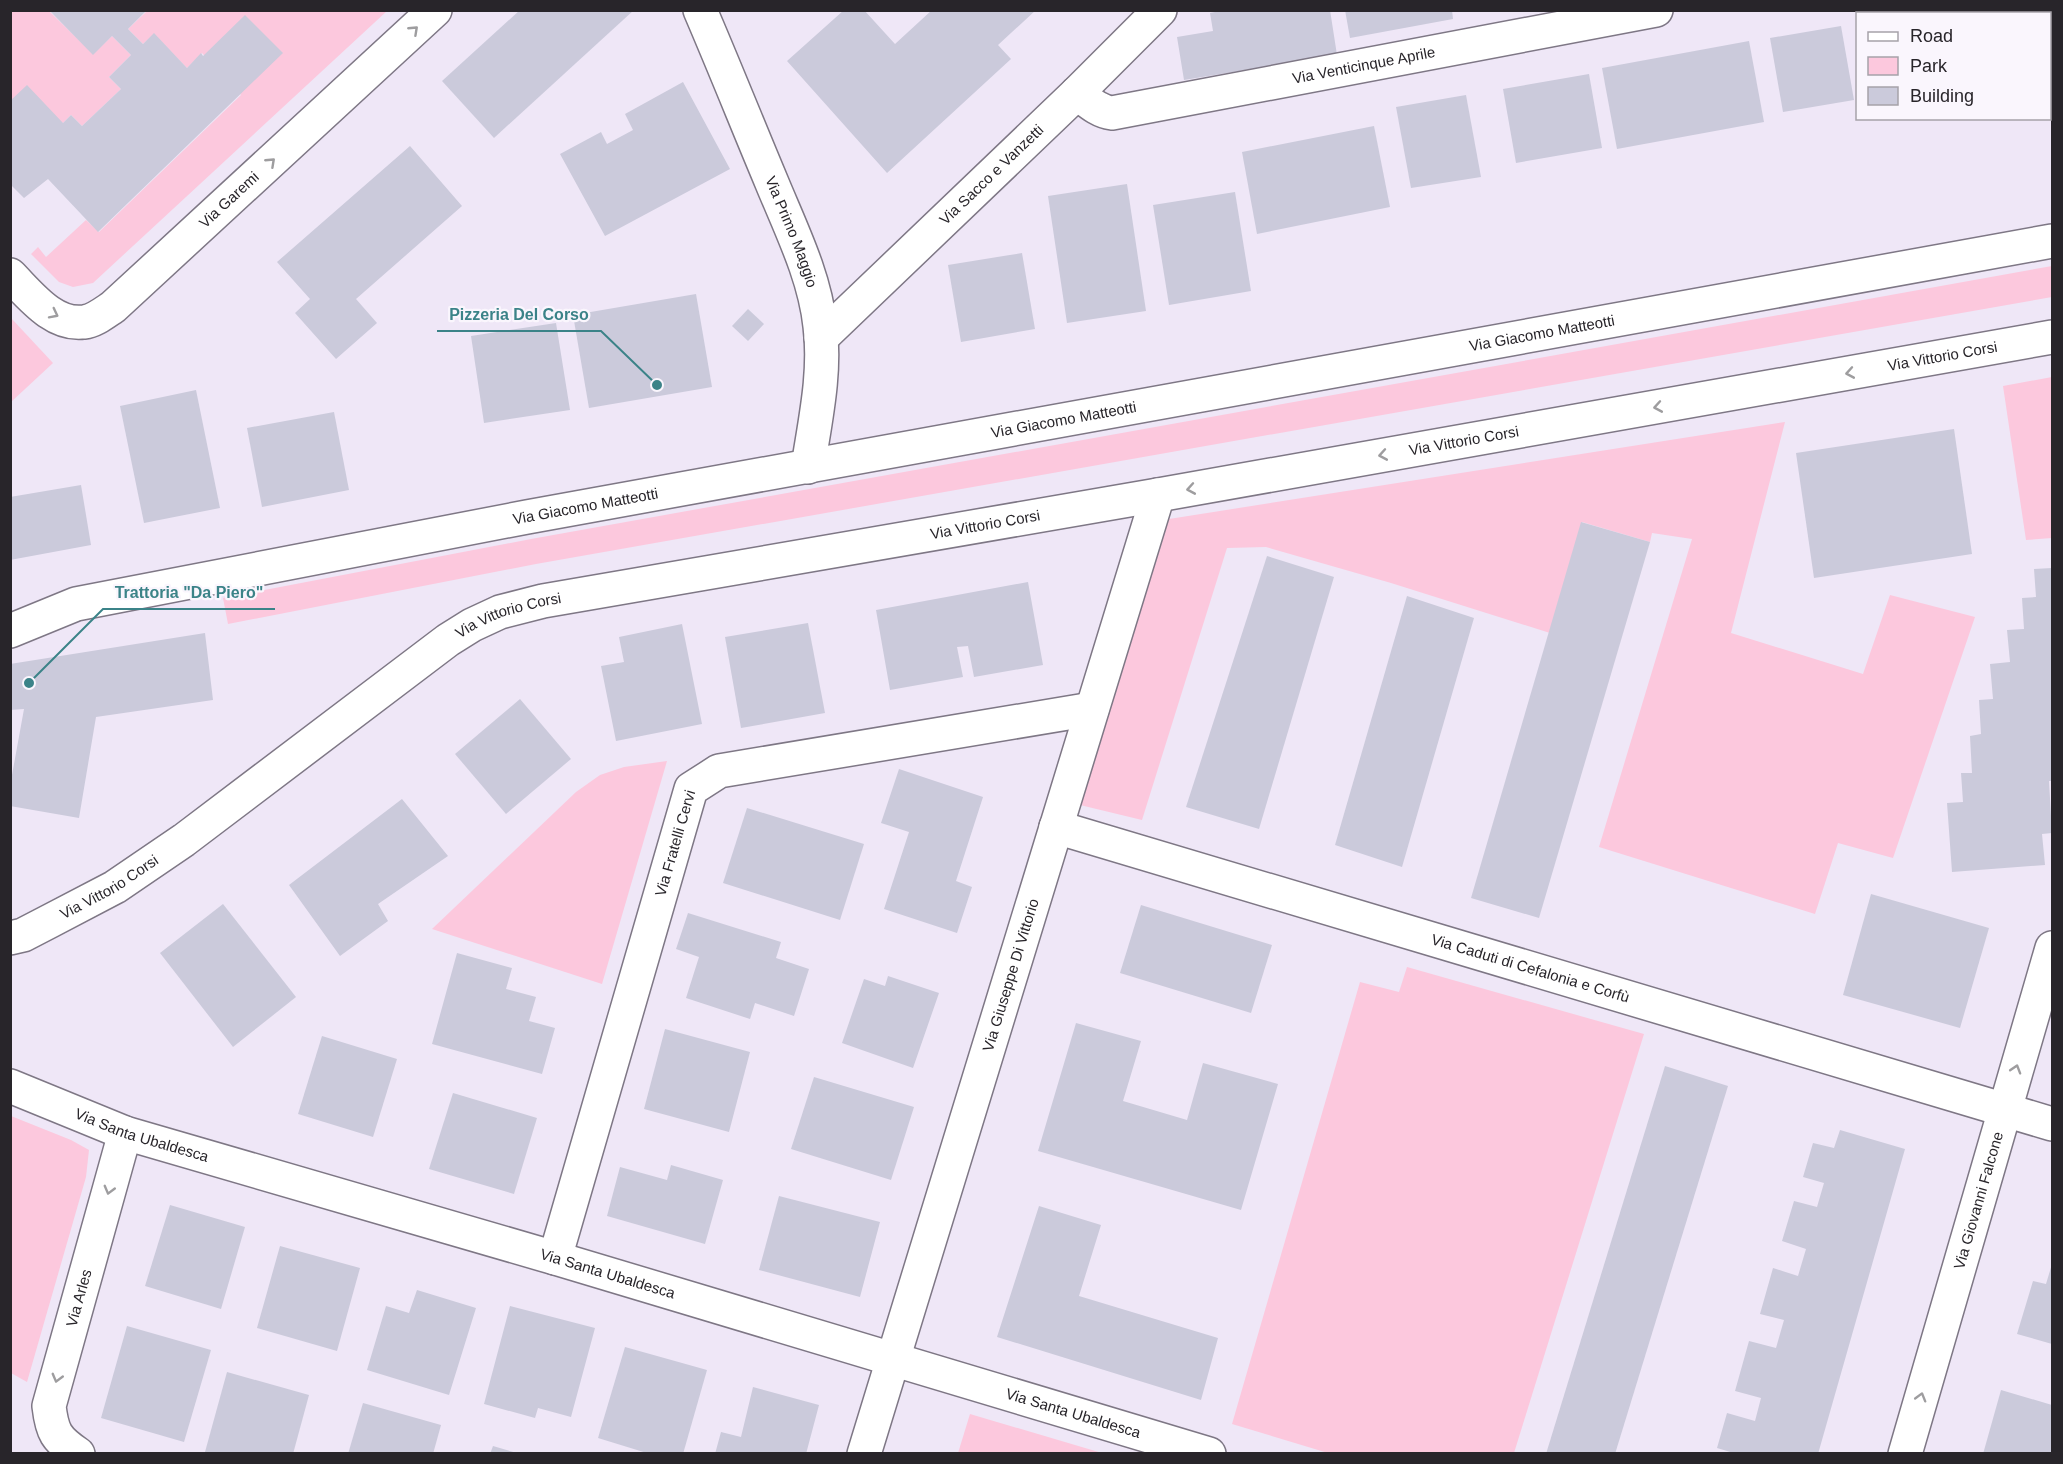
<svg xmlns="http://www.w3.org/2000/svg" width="2063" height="1464" viewBox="0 0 2063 1464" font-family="Arial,sans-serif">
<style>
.green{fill:#fcc8dd}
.building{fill:#cbcadb}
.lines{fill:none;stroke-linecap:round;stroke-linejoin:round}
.street-casing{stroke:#7e7785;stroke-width:36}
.secondary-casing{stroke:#7e7785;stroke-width:36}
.street{stroke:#fff;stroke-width:33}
.secondary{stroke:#fff;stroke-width:33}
.oneway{stroke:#9e9d9f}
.labels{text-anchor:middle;stroke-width:4.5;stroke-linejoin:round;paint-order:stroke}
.street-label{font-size:15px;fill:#28252a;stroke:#faf6fd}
.leader{fill:none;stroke:#3b8388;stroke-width:2}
.callout-dot{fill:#3b8388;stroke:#faf6fd;stroke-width:2}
.callout-label{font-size:16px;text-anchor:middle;font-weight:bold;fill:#3b8388;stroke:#faf6fd;stroke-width:4.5;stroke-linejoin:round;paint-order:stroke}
</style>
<rect width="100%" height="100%" fill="#efe7f7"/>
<!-- green -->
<g class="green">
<polygon points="11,11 49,11 93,54 112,36 131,55 109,77 121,89 82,126 71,115 63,123 11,101"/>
<polygon points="147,11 387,11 93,283 73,287 59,282 31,254 38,247 46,257 86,220 99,232 241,95 202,53 187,68 154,34 143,44 128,29"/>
<polygon points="2052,266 2052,297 536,564 228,624 223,598 531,539"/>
<polygon points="11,318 53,363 11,402"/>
<polygon points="2052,377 2052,538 2026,540 2003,386"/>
<polygon points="1785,422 1731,633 1863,674 1890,595 1975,617 1893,858 1838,843 1815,914 1599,847 1692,539 1652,533 1650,542 1582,522 1550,633 1391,583 1266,547 1227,548 1142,820 1080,805 1169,519"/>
<polygon points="667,761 602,984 432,929 576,792 600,775 624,767"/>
<polygon points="1407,967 1644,1034 1514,1453 1328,1453 1232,1424 1360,982 1399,992"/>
<polygon points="11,1116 71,1140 89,1150 86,1177 27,1382 11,1373"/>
<polygon points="970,1414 1102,1453 958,1453"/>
</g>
<!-- building -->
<g class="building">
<polygon points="49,10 147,10 128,29 143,44 154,33 187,68 201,53 203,56 245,15 283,53 98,232 48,179 24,198 10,184 10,101 27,85 63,123 71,115 82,126 121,89 109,77 131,55 112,36 93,55"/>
<polygon points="520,10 634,10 494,138 442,81"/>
<polygon points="844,10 864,10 895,44 932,10 1036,10 998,45 1011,59 887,173 787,61"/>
<polygon points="1225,10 1330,10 1337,55 1184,80 1177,37 1213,31 1210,13"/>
<polygon points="1345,10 1452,10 1453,19 1350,38"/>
<polygon points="1876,10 1912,10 1913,14 1877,14"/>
<polygon points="1935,10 1967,10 1968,14 1925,14"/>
<polygon points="2005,10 2052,10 2052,73 2050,73 2050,14 2005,14"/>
<polygon points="1841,26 1854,100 1783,112 1770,38"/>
<polygon points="1749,41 1764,122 1617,149 1602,68"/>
<polygon points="1589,74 1602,148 1516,163 1503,89"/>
<polygon points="683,82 730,169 605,236 560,154 601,132 607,144 633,130 625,114"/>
<polygon points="1466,95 1481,177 1411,188 1396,107"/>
<polygon points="1374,126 1390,207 1257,234 1242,152"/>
<polygon points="410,146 462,206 356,299 377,323 336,359 295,313 310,299 277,262"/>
<polygon points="1127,184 1146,311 1067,323 1048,196"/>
<polygon points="1235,192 1251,291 1169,305 1153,205"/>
<polygon points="1022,253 1035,329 961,342 948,265"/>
<polygon points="696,294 712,387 589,408 573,315"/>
<polygon points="748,309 764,324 748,341 732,326"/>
<polygon points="556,323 570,410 484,423 471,336"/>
<polygon points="196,390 220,508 144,523 120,406"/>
<polygon points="334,412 349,490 262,507 247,428"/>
<polygon points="1954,429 1972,554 1814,578 1796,453"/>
<polygon points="81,485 91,545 10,560 10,497"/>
<polygon points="1581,522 1650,542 1539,918 1471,898"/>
<polygon points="1267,556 1334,577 1259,829 1186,807"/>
<polygon points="2052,568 2052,781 2049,781 2052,833 2042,834 2045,865 1952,872 1947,803 1963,802 1961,773 1972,773 1970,736 1981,734 1979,700 1993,699 1990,664 2010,662 2007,630 2024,629 2022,598 2036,597 2034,569"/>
<polygon points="1028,582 1043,665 974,677 968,646 957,647 963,677 890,690 876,610"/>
<polygon points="1407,596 1474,618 1402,867 1335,845"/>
<polygon points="808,623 825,713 741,728 725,637"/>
<polygon points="682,624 702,724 616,741 601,666 624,662 619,637"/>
<polygon points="205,633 213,700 96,717 79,818 10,806 10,786 24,709 10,710 10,664"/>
<polygon points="520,699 571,759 506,814 455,754"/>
<polygon points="899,769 983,797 956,881 972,887 957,933 884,909 909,832 881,823"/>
<polygon points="402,799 448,856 378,904 388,921 340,956 289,885"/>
<polygon points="747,808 864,844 840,920 723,883"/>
<polygon points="1871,894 1989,928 1960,1028 1843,995"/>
<polygon points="223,904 296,997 233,1047 160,953"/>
<polygon points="1141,905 1272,945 1251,1013 1120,973"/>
<polygon points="688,913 781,942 776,958 809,969 794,1016 755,1003 750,1019 686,998 699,957 676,949"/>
<polygon points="457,953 512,968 506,989 536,997 529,1021 555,1028 542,1074 432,1044"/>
<polygon points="888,976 939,993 913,1068 842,1043 864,979 885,986"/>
<polygon points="1076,1023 1141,1041 1123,1101 1187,1120 1203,1063 1278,1084 1241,1210 1038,1151"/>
<polygon points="665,1029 750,1052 729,1132 644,1109"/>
<polygon points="322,1036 397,1059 373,1137 298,1114"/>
<polygon points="1665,1066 1728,1086 1615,1454 1546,1454"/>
<polygon points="814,1077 914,1107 891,1180 791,1149"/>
<polygon points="453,1093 537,1118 514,1194 429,1169"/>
<polygon points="1840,1130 1905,1149 1818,1454 1737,1454 1717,1448 1727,1413 1755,1421 1761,1398 1735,1391 1749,1341 1776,1348 1784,1320 1760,1314 1773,1268 1798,1276 1806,1249 1782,1241 1794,1201 1817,1207 1824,1183 1803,1177 1813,1143 1834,1148"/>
<polygon points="671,1165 723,1180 705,1244 607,1216 620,1167 667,1180"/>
<polygon points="779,1196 880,1222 860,1297 759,1270"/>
<polygon points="170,1205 245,1227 221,1309 145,1286"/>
<polygon points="1039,1206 1101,1225 1079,1296 1218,1338 1201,1400 997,1337"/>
<polygon points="280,1246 360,1268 337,1351 257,1328"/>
<polygon points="2052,1264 2052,1344 2017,1334 2033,1281 2046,1284"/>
<polygon points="417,1290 476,1308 449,1395 367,1370 386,1306 409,1313"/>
<polygon points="510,1306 595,1328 571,1417 538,1408 535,1418 484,1404"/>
<polygon points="127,1326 211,1350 184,1442 101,1418"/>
<polygon points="625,1347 707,1370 683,1454 650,1454 598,1438"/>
<polygon points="227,1372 309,1395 293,1454 210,1454 205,1452"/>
<polygon points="753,1387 819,1405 806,1454 715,1454 721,1432 741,1437"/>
<polygon points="2001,1390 2052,1405 2052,1454 1983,1454"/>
<polygon points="363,1403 441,1425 433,1454 348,1454"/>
<polygon points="493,1446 517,1453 517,1454 490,1454"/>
</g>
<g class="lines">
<!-- street casing -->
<g class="street-casing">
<g id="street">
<path id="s1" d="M 700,10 C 725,68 748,126 772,183 C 791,229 815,277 820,326 C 826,373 815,421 808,467"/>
<path id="s2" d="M 1077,93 C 1089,102 1098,111 1112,113 L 1656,10"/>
<path id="s3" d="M 10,275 C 30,295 53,326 84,322 C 94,321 104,313 113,307 L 435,10"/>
<path id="s4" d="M 821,338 L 1077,93 L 1160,10"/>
<path id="s5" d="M 1056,827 L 2052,1124"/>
<path id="s6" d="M 10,938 L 23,935 L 50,921 L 115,887 L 184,840 L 448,640 L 472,625 L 500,612 L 543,601 L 1158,495 L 2052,337"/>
<path id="s7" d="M 10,1086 L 125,1133 L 555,1258 L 1209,1454"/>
<path id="s8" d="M 555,1258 L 691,789 L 719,771 L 1092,709"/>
<path id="s9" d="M 78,1454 C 56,1439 52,1432 49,1406 L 125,1133"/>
<path id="s10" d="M 864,1454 L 1158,495"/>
<path id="s11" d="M 1905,1454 L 2052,948"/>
</g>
</g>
<!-- secondary casing -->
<g class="secondary-casing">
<g id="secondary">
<path id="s12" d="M 10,631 L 76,604 L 527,517 L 2052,241"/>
</g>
</g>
<!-- street -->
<use href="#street" class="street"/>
<!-- secondary -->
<use href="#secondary" class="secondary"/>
</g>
<!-- one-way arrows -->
<defs><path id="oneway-chevron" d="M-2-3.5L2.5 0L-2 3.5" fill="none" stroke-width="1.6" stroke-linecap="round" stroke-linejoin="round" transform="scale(1.5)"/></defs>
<g class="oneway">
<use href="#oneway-chevron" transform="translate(414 30) rotate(-43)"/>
<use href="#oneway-chevron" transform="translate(271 162) rotate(-43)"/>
<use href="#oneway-chevron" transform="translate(54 314) rotate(27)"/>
<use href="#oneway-chevron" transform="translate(1850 373) rotate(170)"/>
<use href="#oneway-chevron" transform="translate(1658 407) rotate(170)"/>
<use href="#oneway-chevron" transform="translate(1383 455) rotate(170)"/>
<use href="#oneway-chevron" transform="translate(1191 489) rotate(170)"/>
<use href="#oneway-chevron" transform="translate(2016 1069) rotate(-73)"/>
<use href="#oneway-chevron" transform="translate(109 1190) rotate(105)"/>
<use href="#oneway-chevron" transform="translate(57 1378) rotate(105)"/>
<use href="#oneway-chevron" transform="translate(1921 1397) rotate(-74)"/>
</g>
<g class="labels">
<!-- street labels -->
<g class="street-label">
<text dy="5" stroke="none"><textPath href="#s2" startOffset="297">Via Venticinque Aprile</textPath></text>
<text dy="5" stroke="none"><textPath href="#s4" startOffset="236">Via Sacco e Vanzetti</textPath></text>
<text dy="5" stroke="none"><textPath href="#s3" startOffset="282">Via Garemi</textPath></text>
<text dy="5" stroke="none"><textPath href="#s1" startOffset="240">Via Primo Maggio</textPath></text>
<text dy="5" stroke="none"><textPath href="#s12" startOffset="1562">Via Giacomo Matteotti</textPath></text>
<text dy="5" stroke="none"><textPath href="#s6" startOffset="2056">Via Vittorio Corsi</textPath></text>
<text dy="5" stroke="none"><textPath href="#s12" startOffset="1076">Via Giacomo Matteotti</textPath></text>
<text dy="5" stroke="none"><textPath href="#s6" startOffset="1570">Via Vittorio Corsi</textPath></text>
<text dy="5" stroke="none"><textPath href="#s12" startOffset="590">Via Giacomo Matteotti</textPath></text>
<text dy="5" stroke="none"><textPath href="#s6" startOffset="1084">Via Vittorio Corsi</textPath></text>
<text dy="5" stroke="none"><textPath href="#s6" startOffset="598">Via Vittorio Corsi</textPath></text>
<text dy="5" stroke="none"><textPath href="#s8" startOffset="432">Via Fratelli Cervi</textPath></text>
<text dy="5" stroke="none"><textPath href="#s6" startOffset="112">Via Vittorio Corsi</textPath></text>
<text dy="5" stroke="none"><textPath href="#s5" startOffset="495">Via Caduti di Cefalonia e Corfù</textPath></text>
<text dy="5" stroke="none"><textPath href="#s10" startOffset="501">Via Giuseppe Di Vittorio</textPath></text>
<text dy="5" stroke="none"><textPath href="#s7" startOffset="141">Via Santa Ubaldesca</textPath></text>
<text dy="5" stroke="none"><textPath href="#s11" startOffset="264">Via Giovanni Falcone</textPath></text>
<text dy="5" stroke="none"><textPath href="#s7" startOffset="627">Via Santa Ubaldesca</textPath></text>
<text dy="5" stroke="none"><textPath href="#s9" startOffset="171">Via Arles</textPath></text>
<text dy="5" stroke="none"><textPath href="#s7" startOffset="1113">Via Santa Ubaldesca</textPath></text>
</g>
</g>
<!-- callouts -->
<path class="leader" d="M657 385L601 331H437M29 683L103 609H275"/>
<g class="callout-dot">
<circle cx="657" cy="385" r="6"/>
<circle cx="29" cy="683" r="6"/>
</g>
<g class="callout-label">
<text x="519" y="320">Pizzeria Del Corso</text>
<text x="189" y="598">Trattoria "Da Piero"</text>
</g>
<!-- border -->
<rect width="2063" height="1464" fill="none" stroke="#28252a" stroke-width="24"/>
<!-- legend -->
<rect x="1856" y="12" width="195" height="108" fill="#faf6fd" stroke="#a6a2a9" stroke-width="1.5"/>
<rect x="1868" y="32" width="30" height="9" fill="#ffffff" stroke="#a6a2a9" stroke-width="1.5"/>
<text x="1910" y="42" font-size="18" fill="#28252a">Road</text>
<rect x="1868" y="57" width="30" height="18" fill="#fcc8dd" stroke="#a6a2a9" stroke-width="1.5"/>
<text x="1910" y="72" font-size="18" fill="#28252a">Park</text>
<rect x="1868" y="87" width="30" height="18" fill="#cbcadb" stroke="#a6a2a9" stroke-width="1.5"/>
<text x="1910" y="102" font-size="18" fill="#28252a">Building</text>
</svg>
